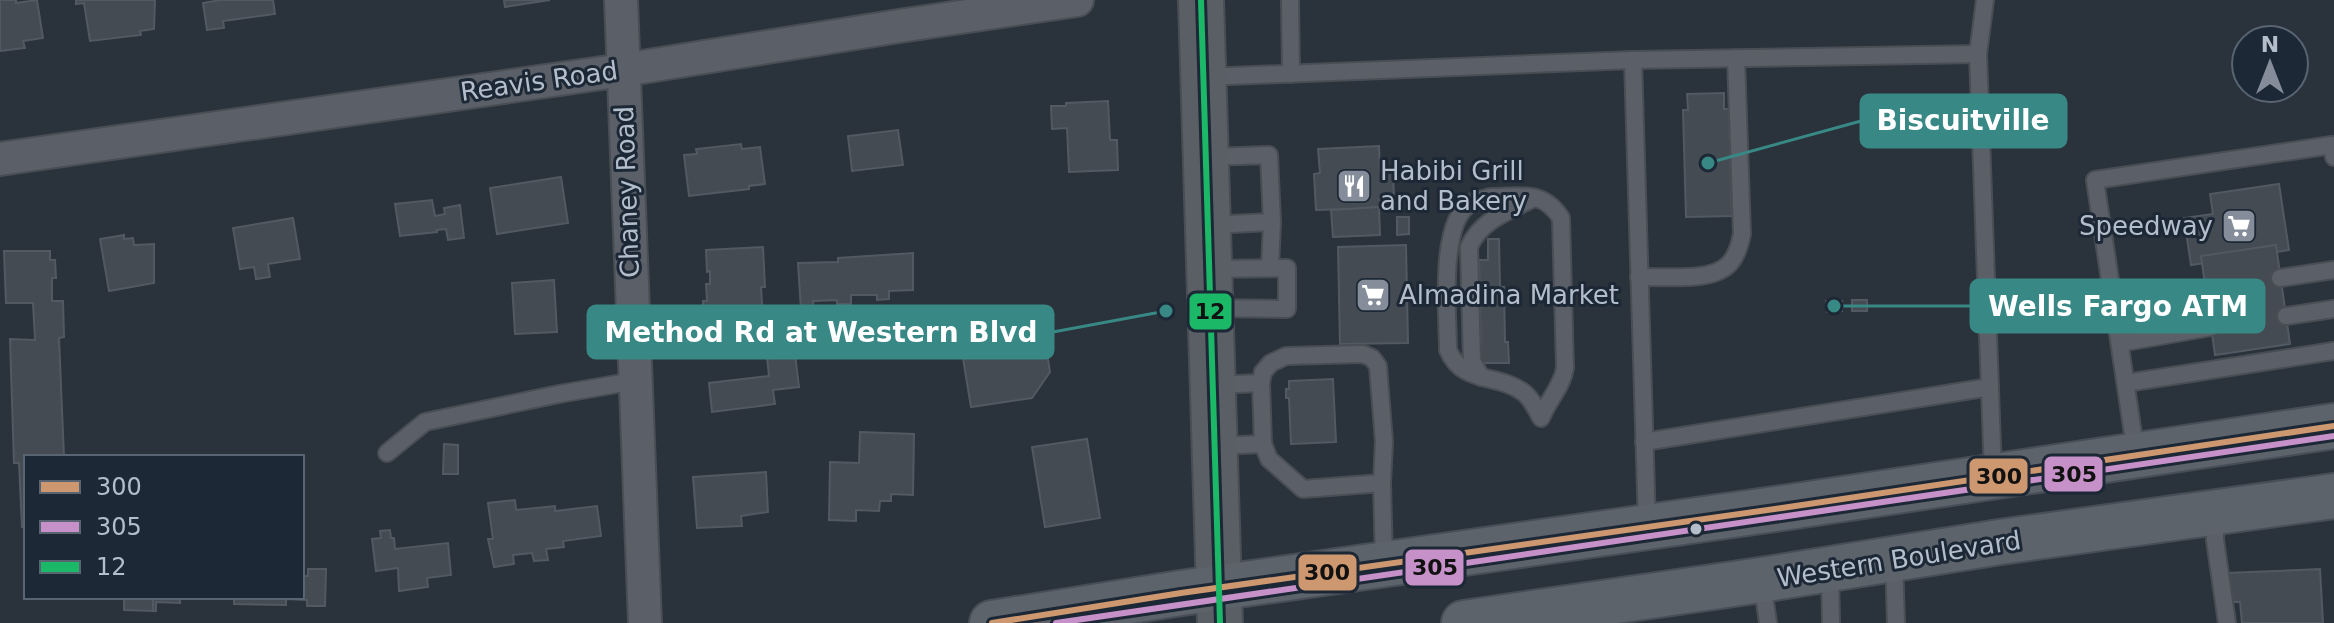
<svg xmlns="http://www.w3.org/2000/svg" width="2334" height="623" viewBox="0 0 2334 623" font-family="'DejaVu Sans',sans-serif">
<style>
.building{fill:#444b52;stroke:#525962;stroke-width:2}
.lines{fill:none;stroke-linecap:round;stroke-linejoin:round}
.lane-casing{stroke:#494e55;stroke-width:20}
.street-casing{stroke:#494e55;stroke-width:36}
.secondary-casing{stroke:#494e55;stroke-width:48}
.primary-casing{stroke:#484e57;stroke-width:48}
.lane{stroke:#5b6068;stroke-width:16}
.street{stroke:#5b6068;stroke-width:32}
.secondary{stroke:#5a5f66;stroke-width:44}
.primary{stroke:#5d636a;stroke-width:44}
.bus-1-casing{stroke:#1d2836;stroke-width:12}
.bus-2-casing{stroke:#1d2836;stroke-width:12}
.bus-3-casing{stroke:#1d2836;stroke-width:12}
.bus-1{stroke:#cd976f;stroke-width:6}
.bus-2{stroke:#c690c8;stroke-width:6}
.bus-3{stroke:#1ab867;stroke-width:6}
.bus-dot{fill:#b4becb;stroke:#1d2836;stroke-width:3}
.labels{text-anchor:middle;stroke-width:6;stroke-linejoin:round;paint-order:stroke}
.street-label{font-size:26px;fill:#b4becb;stroke:#1d2836}
.poi-label{font-size:26px;fill:#b4becb;stroke:#1d2836;text-anchor:start}
.leader{fill:none;stroke:#388885;stroke-width:3}
.callout-dot{fill:#388885;stroke:#1d2836;stroke-width:3}
.callout{fill:#388885;stroke:#388885;stroke-width:3}
.callout-label{font-size:28px;text-anchor:middle;font-weight:bold;fill:#fff}
.line-badge{stroke:#1d2836;stroke-width:3}
.pale-badge-label{font-size:22px;text-anchor:middle;font-weight:bold;fill:#111}
</style>
<rect width="100%" height="100%" fill="#2a323b"/>
<!-- building -->
<g class="building">
<polygon points="0,0 16,0 16,3 37,0 43,38 23,41 25,48 0,51"/>
<polygon points="76,0 155,0 154,29 140,31 141,35 90,41 84,3 76,4"/>
<polygon points="220,0 273,0 275,14 223,21 224,28 207,30 203,3"/>
<polygon points="504,0 550,0 505,7"/>
<polygon points="1724,93 1724,109 1729,109 1732,216 1686,217 1683,110 1688,110 1687,94"/>
<polygon points="1108,101 1110,140 1117,140 1118,170 1069,172 1067,128 1052,129 1051,106 1066,106 1066,103"/>
<polygon points="898,130 903,165 852,171 848,136"/>
<polygon points="741,144 742,149 760,147 765,184 749,186 749,189 689,196 684,155 697,154 696,149"/>
<polygon points="1379,146 1380,173 1393,172 1394,198 1380,199 1380,208 1316,210 1314,174 1320,173 1318,149"/>
<polygon points="561,177 568,223 497,234 490,188"/>
<polygon points="2279,184 2289,250 2191,265 2184,218 2213,214 2210,194"/>
<polygon points="432,200 435,216 445,214 444,208 460,205 464,238 448,240 446,229 437,230 437,232 400,236 395,204"/>
<polygon points="1379,207 1380,235 1333,237 1331,210"/>
<polygon points="1397,217 1409,217 1409,234 1397,235"/>
<polygon points="293,218 300,259 268,264 270,277 256,279 254,267 240,269 233,228"/>
<polygon points="124,235 124,239 133,238 134,245 154,244 154,283 109,291 100,239"/>
<polygon points="1488,239 1499,239 1500,287 1504,287 1505,342 1508,342 1509,363 1478,363 1478,343 1481,343 1479,260 1488,260"/>
<polygon points="1406,245 1408,343 1340,344 1338,247"/>
<polygon points="2276,245 2290,344 2215,355 2201,256"/>
<polygon points="763,247 765,287 761,287 763,321 704,323 703,301 707,301 706,284 710,284 710,271 707,272 706,250"/>
<polygon points="4,251 50,251 50,260 55,260 56,278 52,278 52,301 63,301 64,337 59,338 64,457 26,457 26,527 22,527 19,463 14,463 10,339 35,340 33,303 6,303"/>
<polygon points="913,253 913,290 889,291 889,299 877,300 877,295 851,295 851,304 837,304 837,300 813,301 814,310 801,310 798,263 838,262 838,258"/>
<polygon points="554,280 557,332 515,334 512,283"/>
<rect x="1852" y="300" width="15" height="11"/>
<polygon points="1826,301 1842,301 1842,311 1827,312"/>
<polygon points="1041,315 1050,372 1032,398 971,407 958,328"/>
<polygon points="795,354 799,387 773,390 775,404 712,412 709,383 769,376 767,357"/>
<polygon points="1333,379 1336,442 1291,444 1289,398 1286,398 1286,389 1289,389 1289,381"/>
<polygon points="860,432 914,434 913,495 891,494 891,501 880,501 879,511 856,510 856,521 829,520 830,462 859,463"/>
<polygon points="1087,439 1100,518 1045,527 1032,447"/>
<polygon points="444,444 458,445 458,474 443,474"/>
<polygon points="766,472 768,512 741,516 742,526 697,528 693,477"/>
<polygon points="515,500 516,510 555,506 555,511 597,506 601,536 563,541 564,547 546,549 548,560 534,561 532,553 513,555 514,564 494,567 488,539 493,539 488,503"/>
<polygon points="390,530 391,538 394,538 395,549 448,543 451,575 427,578 428,587 399,591 398,568 376,571 372,539 381,538 380,531"/>
<polygon points="308,569 326,569 325,606 307,606 307,600 286,599 286,605 234,604 234,597 302,597 302,576 308,576"/>
<polygon points="2320,569 2323,623 2242,623 2240,602 2229,602 2227,573"/>
<polygon points="124,597 153,597 153,611 124,610"/>
<polygon points="153,597 180,597 180,603 156,602 156,611 153,611"/>
</g>
<g class="lines">
<!-- lane casing -->
<g class="lane-casing">
<g id="lane">
<polyline points="1290,0 1291,74"/>
<polyline points="1985,0 1978,54 1993,474"/>
<polyline points="1633,60 1647,525"/>
<polyline points="1205,77 1633,60 1978,54"/>
<polyline points="1207,157 1269,155 1272,222 1270,268"/>
<path d="M 1490,197 C 1520,197 1542,189 1561,218 L 1565,368 C 1562,387 1548,400 1541,418 C 1536,408 1531,398 1523,392 C 1497,373 1463,385 1448,350 C 1448,316 1438,222 1471,203 C 1476,200 1484,199 1490,197 Z"/>
<polyline points="1209,225 1272,222"/>
<polyline points="1210,269 1287,268 1287,309 1212,308"/>
<path d="M 1639,277 C 1664,276 1713,283 1730,263 C 1737,255 1740,244 1742,234 L 1736,58"/>
<polyline points="2280,278 2334,270"/>
<polyline points="2115,304 2206,290"/>
<polyline points="2286,316 2334,309"/>
<polyline points="2120,343 2211,327"/>
<path d="M 1481,377 L 1472,361 L 1469,247 C 1481,220 1507,212 1532,199"/>
<polyline points="2126,383 2334,351"/>
<polyline points="1215,385 1261,383"/>
<polyline points="1644,442 1990,387"/>
<polyline points="1217,446 1263,444"/>
<polyline points="387,453 425,422 559,394 634,381"/>
<polyline points="2136,454 2095,180 2332,145 2334,157"/>
<polyline points="1382,483 1303,489 1269,459 1263,444 1261,383 1263,372 1271,363 1286,356 1363,354 1372,358 1378,366 1384,442 1382,483 1384,563"/>
<polyline points="2215,514 2215,540 2227,623"/>
<polyline points="1894,561 1896,623"/>
<polyline points="1830,571 1831,623"/>
<polyline points="1762,582 1768,623"/>
</g>
</g>
<!-- street casing -->
<g class="street-casing">
<g id="street">
<polyline points="621,0 645,623"/>
<polyline points="0,159 623,70 899,26 1077,0"/>
</g>
</g>
<!-- secondary casing -->
<g class="secondary-casing">
<polyline id="secondary" points="1201,0 1220,623"/>
</g>
<!-- primary casing -->
<g class="primary-casing">
<g id="primary">
<polyline points="992,623 1181,593 1782,508 2334,426"/>
<polyline points="1464,623 1761,580 2000,542 2334,496"/>
</g>
</g>
<!-- lane -->
<use href="#lane" class="lane"/>
<!-- street -->
<use href="#street" class="street"/>
<!-- secondary -->
<use href="#secondary" class="secondary"/>
<!-- primary -->
<use href="#primary" class="primary"/>
<!-- bus-1 casing -->
<g class="bus-1-casing">
<polyline id="bus-1" points="992,623 1181,593 1782,508 2334,426"/>
</g>
<!-- bus-2 casing -->
<g class="bus-2-casing">
<polyline id="bus-2" points="1056,623 2334,436"/>
</g>
<!-- bus-3 casing -->
<g class="bus-3-casing">
<polyline id="bus-3" points="1201,0 1220,623"/>
</g>
<!-- bus-1 -->
<use href="#bus-1" class="bus-1"/>
<!-- bus-2 -->
<use href="#bus-2" class="bus-2"/>
<!-- bus-3 -->
<use href="#bus-3" class="bus-3"/>
</g>
<!-- icons -->
<defs>
<g id="restaurant-square" transform="scale(1.8)"><rect x="-9" y="-9" width="18" height="18" rx="4" fill="#848d99" stroke="#1d2836"/><path d="M-5-6h1v4h1v-4h1v4h1v-4h1v5L-1.5 .5V6h-2V.5L-5-1ZM5-6V6H3V1.5H1.5Q1.5-4 5-6Z" fill="#fff"/></g>
<g id="supermarket-square" transform="scale(1.8)"><rect x="-9" y="-9" width="18" height="18" rx="4" fill="#848d99" stroke="#1d2836"/><path d="M-6-5.5h2.5l.6 2H6L4.5 2H-2.5L-4.4-4H-6ZM-1.5 3.2a1.3 1.3 0 1 0 .1 0ZM3 3.2a1.3 1.3 0 1 0 .1 0Z" fill="#fff"/></g>
</defs>
<g fill-rule="evenodd">
<use href="#restaurant-square" x="1354" y="186"/>
<use href="#supermarket-square" x="2239" y="226"/>
<use href="#supermarket-square" x="1373" y="295"/>
</g>
<!-- markers -->
<circle class="bus-dot" cx="1696" cy="529" r="7"/>
<g class="labels">
<!-- street labels -->
<g class="street-label">
<text transform="translate(539 81) rotate(-8)" y="9">Reavis Road</text>
<text transform="translate(627 192) rotate(-92)" y="9">Chaney Road</text>
<text transform="translate(1899 559) rotate(-9)" y="9">Western Boulevard</text>
</g>
<!-- poi labels -->
<g class="poi-label">
<text x="1380" y="180">Habibi Grill<tspan x="1380" dy="30">and Bakery</tspan></text>
<text x="2213" y="235" text-anchor="end">Speedway</text>
<text x="1399" y="304">Almadina Market</text>
</g>
</g>
<!-- callouts -->
<path class="leader" d="M1708 163L1861 121M1834 306L1971 306M1166 311L1053 332"/>
<g class="callout-dot">
<circle cx="1708" cy="163" r="8"/>
<circle cx="1834" cy="306" r="8"/>
<circle cx="1166" cy="311" r="8"/>
</g>
<g class="callout">
<rect x="1861" y="95" width="205" height="52" rx="8"/>
<rect x="1971" y="280" width="293" height="52" rx="8"/>
<rect x="588" y="306" width="465" height="52" rx="8"/>
</g>
<g class="callout-label">
<text x="1963" y="130">Biscuitville</text>
<text x="2118" y="316">Wells Fargo ATM</text>
<text x="821" y="342">Method Rd at Western Blvd</text>
</g>
<g class="line-badge">
<rect x="1188" y="292" width="45" height="39" rx="8" fill="#1ab867"/>
<rect x="2043" y="455" width="61" height="38" rx="8" fill="#c690c8"/>
<rect x="1968" y="457" width="61" height="38" rx="8" fill="#cd976f"/>
<rect x="1404" y="548" width="61" height="39" rx="8" fill="#c690c8"/>
<rect x="1297" y="553" width="61" height="39" rx="8" fill="#cd976f"/>
</g>
<g class="pale-badge-label">
<text x="1210" y="319">12</text>
<text x="2074" y="482">305</text>
<text x="1999" y="484">300</text>
<text x="1435" y="575">305</text>
<text x="1327" y="580">300</text>
</g>
<!-- legend -->
<rect x="24" y="455" width="280" height="144" fill="#1d2836" stroke="#596472" stroke-width="2"/>
<rect x="40" y="481" width="40" height="12" fill="#cd976f" stroke="#596472" stroke-width="2"/>
<text x="96" y="495" font-size="24" fill="#b4becb">300</text>
<rect x="40" y="521" width="40" height="12" fill="#c690c8" stroke="#596472" stroke-width="2"/>
<text x="96" y="535" font-size="24" fill="#b4becb">305</text>
<rect x="40" y="561" width="40" height="12" fill="#1ab867" stroke="#596472" stroke-width="2"/>
<text x="96" y="575" font-size="24" fill="#b4becb">12</text>
<!-- north arrow -->
<g transform="translate(2270 64)"><circle r="38" fill="#1d2836" stroke="#596472" stroke-width="2"/>
<path d="M0-6L14 30L0 20L-14 30Z" fill="#848d99"/>
<text y="-12" font-size="22" font-weight="bold" text-anchor="middle" fill="#b4becb">N</text>
</g>
</svg>
